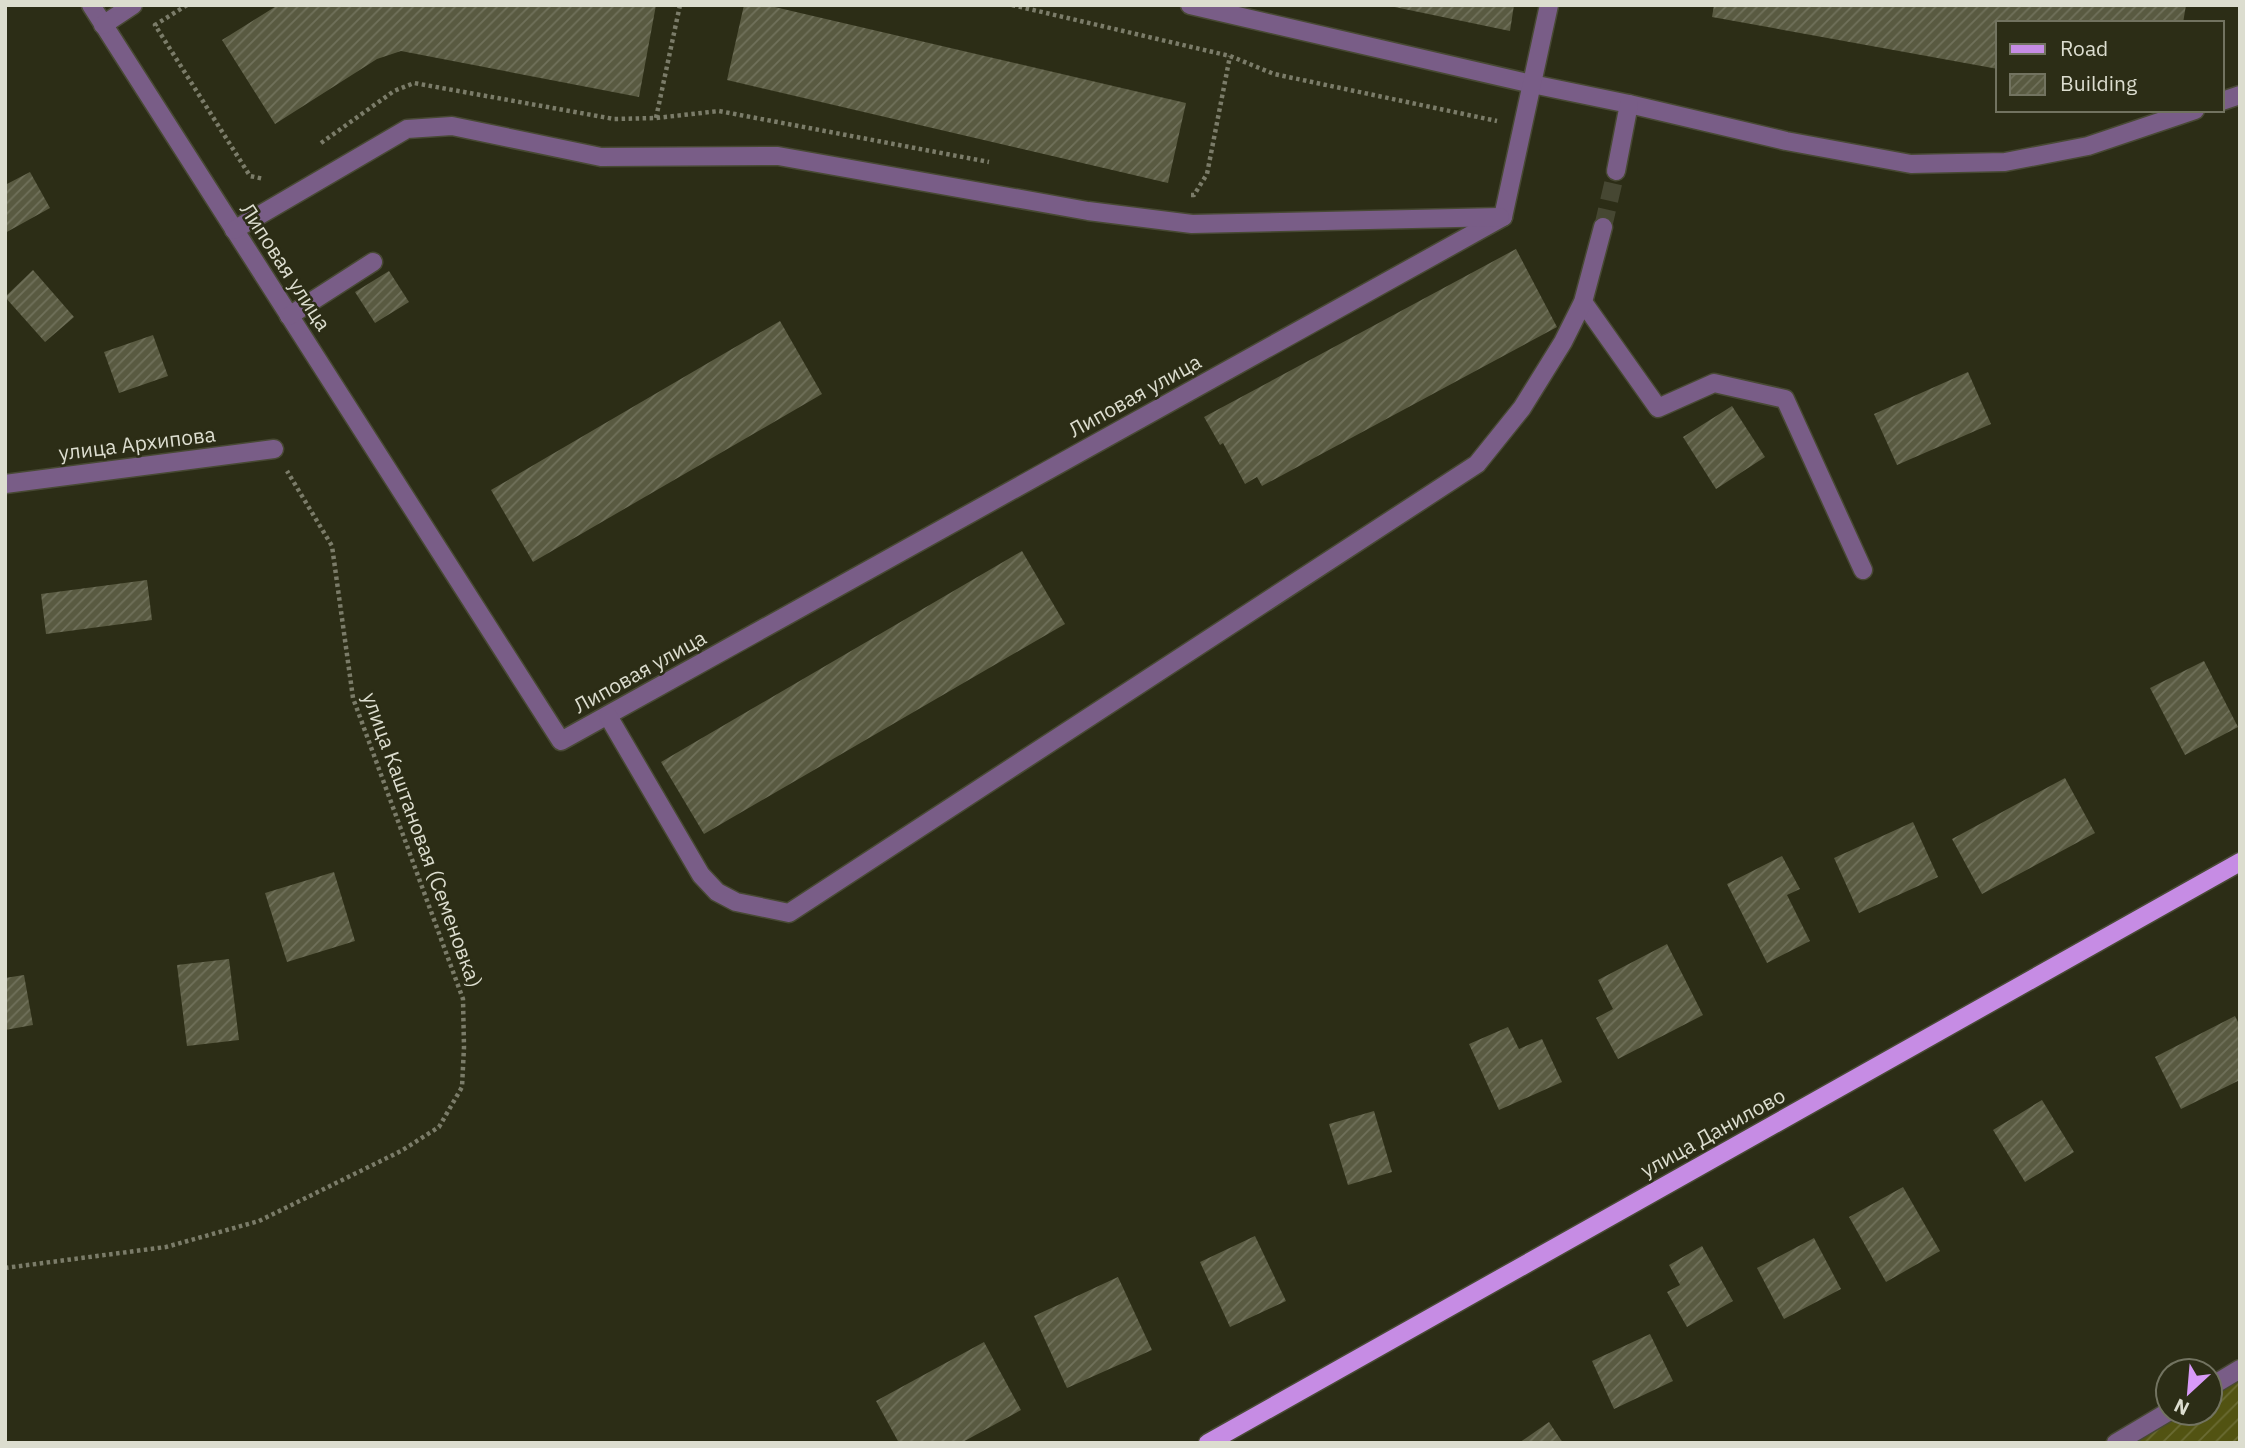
<svg xmlns="http://www.w3.org/2000/svg" width="2245" height="1448" viewBox="0 0 2245 1448" font-family="'IBM Plex Sans',sans-serif">
<style>
.garden{fill:url(#garden-furrows)}
.building{fill:url(#building-hatch)}
.lines{fill:none;stroke-linecap:round;stroke-linejoin:round}
.minor-tunnel{stroke:#464732;stroke-width:18;stroke-dasharray:18 9;stroke-linecap:butt}
.minor-casing{stroke:#484934;stroke-width:21}
.major-casing{stroke:#484934;stroke-width:21}
.path{stroke:#7b7c69;stroke-width:4.5;stroke-dasharray:3.5 3.5;stroke-linecap:butt}
.minor{stroke:#795d87;stroke-width:18}
.major{stroke:#c68ce4;stroke-width:18}
.labels{text-anchor:middle;stroke-width:5;stroke-linejoin:round;paint-order:stroke}
.street-label{font-size:21px;fill:#dcddcf;stroke:#2c2d16}
</style>
<defs>
<pattern id="garden-furrows" width="10" height="10" patternUnits="userSpaceOnUse" patternTransform="scale(1.75)"><rect width="10" height="10" fill="#525312"/><path d="M-1 1l2-2M0 10L10 0M9 11l2-2" fill="none" stroke="#6a6b33"/></pattern>
<pattern id="building-hatch" width="6" height="6" patternUnits="userSpaceOnUse" patternTransform="scale(1.75)"><rect width="6" height="6" fill="#595a41"/><path d="M-1 1l2-2M0 6l6-6M5 7l2-2" fill="none" stroke="#70715b"/></pattern>
</defs>
<rect width="100%" height="100%" fill="#2c2d16"/>
<!-- garden -->
<polygon class="garden" points="2240,1368 2240,1443 2101,1443 2168,1407 2168,1413 2210,1413 2210,1384"/>
<!-- building -->
<g class="building">
<polygon points="278,5 656,5 639,97 401,51 377,59 275,124 222,40"/>
<polygon points="744,5 766,5 1186,103 1168,183 727,80"/>
<polygon points="1385,5 1514,5 1510,31"/>
<polygon points="1714,5 2186,5 2183,23 1998,23 1998,69 1712,17"/>
<polygon points="30,172 50,208 5,233 5,185"/>
<polygon points="1516,249 1557,327 1262,486 1257,477 1245,484 1223,443 1220,445 1204,417"/>
<polygon points="33,270 74,317 45,342 5,297"/>
<polygon points="389,271 409,302 375,323 355,292"/>
<polygon points="780,321 822,394 533,562 491,490"/>
<polygon points="153,335 168,376 119,393 104,352"/>
<polygon points="1968,372 1991,424 1897,465 1874,414"/>
<polygon points="1732,406 1765,457 1716,489 1683,437"/>
<polygon points="1022,551 1065,624 704,834 661,762"/>
<polygon points="147,580 152,620 46,634 41,594"/>
<polygon points="2204,661 2238,727 2185,755 2150,688"/>
<polygon points="2065,778 2095,833 1982,894 1952,839"/>
<polygon points="1913,822 1938,877 1859,913 1834,858"/>
<polygon points="1782,856 1800,889 1787,895 1810,941 1767,963 1727,884"/>
<polygon points="334,872 355,941 287,962 265,893"/>
<polygon points="1667,944 1703,1015 1618,1059 1596,1018 1613,1009 1598,980"/>
<polygon points="229,959 239,1040 187,1046 177,965"/>
<polygon points="24,975 33,1025 5,1030 5,978"/>
<polygon points="2235,1016 2240,1026 2240,1080 2181,1109 2155,1057"/>
<polygon points="1508,1027 1519,1049 1542,1039 1562,1082 1499,1110 1469,1044"/>
<polygon points="2042,1100 2074,1152 2025,1182 1993,1130"/>
<polygon points="1374,1111 1392,1172 1348,1185 1329,1124"/>
<polygon points="1903,1187 1940,1251 1886,1282 1849,1217"/>
<polygon points="1255,1236 1286,1301 1230,1327 1200,1262"/>
<polygon points="1814,1238 1841,1289 1784,1319 1757,1268"/>
<polygon points="1702,1246 1733,1301 1687,1327 1667,1292 1680,1285 1669,1265"/>
<polygon points="1118,1277 1152,1350 1067,1388 1034,1316"/>
<polygon points="1650,1334 1673,1381 1614,1409 1592,1361"/>
<polygon points="984,1342 1021,1410 961,1443 899,1443 876,1401"/>
<polygon points="1549,1422 1563,1443 1519,1443"/>
</g>
<g class="lines">
<!-- minor-tunnel -->
<polyline class="minor-tunnel" points="1603,227 1616,171"/>
<!-- minor casing -->
<g class="minor-casing">
<g id="minor">
<polyline points="91,5 561,741 1503,217"/>
<polyline points="1190,5 1532,84 1629,104 1786,141 1911,164 2005,162 2088,146 2195,110"/>
<polyline points="103,25 133,5"/>
<polyline points="2222,101 2240,95"/>
<polyline points="1616,171 1629,104"/>
<polyline points="1503,217 1549,5"/>
<polyline points="234,230 407,129 452,126 601,157 778,156 1088,211 1192,224 1500,217"/>
<polyline points="1583,302 1658,408 1714,383 1785,399 1863,570"/>
<polyline points="289,316 373,262"/>
<polyline points="5,484 274,449"/>
<polyline points="608,716 701,875 717,892 736,902 789,913 1477,464 1522,408 1563,342 1583,302 1603,227"/>
<polyline points="2210,1387 2240,1369"/>
<polyline points="2116,1443 2168,1412"/>
</g>
</g>
<!-- major casing -->
<g class="major-casing">
<polyline id="major" points="1208,1443 2240,862"/>
</g>
<!-- path -->
<g class="path">
<polyline points="187,5 155,25 250,176 264,179"/>
<polyline points="1012,5 1230,56 1274,74 1497,121"/>
<polyline points="656,118 680,5"/>
<polyline points="321,143 394,91 414,83 614,119 656,118 719,111 989,162"/>
<polyline points="1191,195 1194,195 1207,174 1230,56"/>
<polyline points="5,1268 166,1247 259,1221 401,1151 439,1127 462,1087 464,1047 463,999 353,698 332,546 287,471"/>
</g>
<!-- minor -->
<use href="#minor" class="minor"/>
<!-- major -->
<use href="#major" class="major"/>
</g>
<g class="labels">
<!-- street labels -->
<g class="street-label">
<text transform="translate(285 267) rotate(57)" y="7">Липовая улица</text>
<text transform="translate(1135 396) rotate(-29)" y="7">Липовая улица</text>
<text transform="translate(137 444) rotate(-7)" y="7">улица Архипова</text>
<text transform="translate(640 672) rotate(-29)" y="7">Липовая улица</text>
<text transform="translate(422 840) rotate(70)" y="7">улица Каштановая (Семеновка)</text>
<text transform="translate(1713 1133) rotate(-29)" y="7">улица Данилово</text>
</g>
</g>
<!-- border -->
<rect width="2245" height="1448" fill="none" stroke="#dcddcf" stroke-width="14"/>
<!-- legend -->
<rect x="1996" y="21" width="228" height="91" fill="#2c2d16" stroke="#727360" stroke-width="2"/>
<rect x="2010" y="44" width="35" height="10" fill="#c68ce4" stroke="#727360" stroke-width="2"/>
<text x="2060" y="56" font-size="21" fill="#dcddcf">Road</text>
<rect x="2010" y="74" width="35" height="21" fill="url(#building-hatch)" stroke="#727360" stroke-width="2"/>
<text x="2060" y="91" font-size="21" fill="#dcddcf">Building</text>
<!-- north arrow -->
<g transform="translate(2189 1392) rotate(206)"><circle r="33" fill="#2c2d16" stroke="#727360" stroke-width="2"/>
<path d="M0-5L12 26L0 18L-12 26Z" fill="#d89af8"/>
<text y="-10" font-size="19" font-weight="bold" text-anchor="middle" fill="#dcddcf">N</text>
</g>
</svg>
